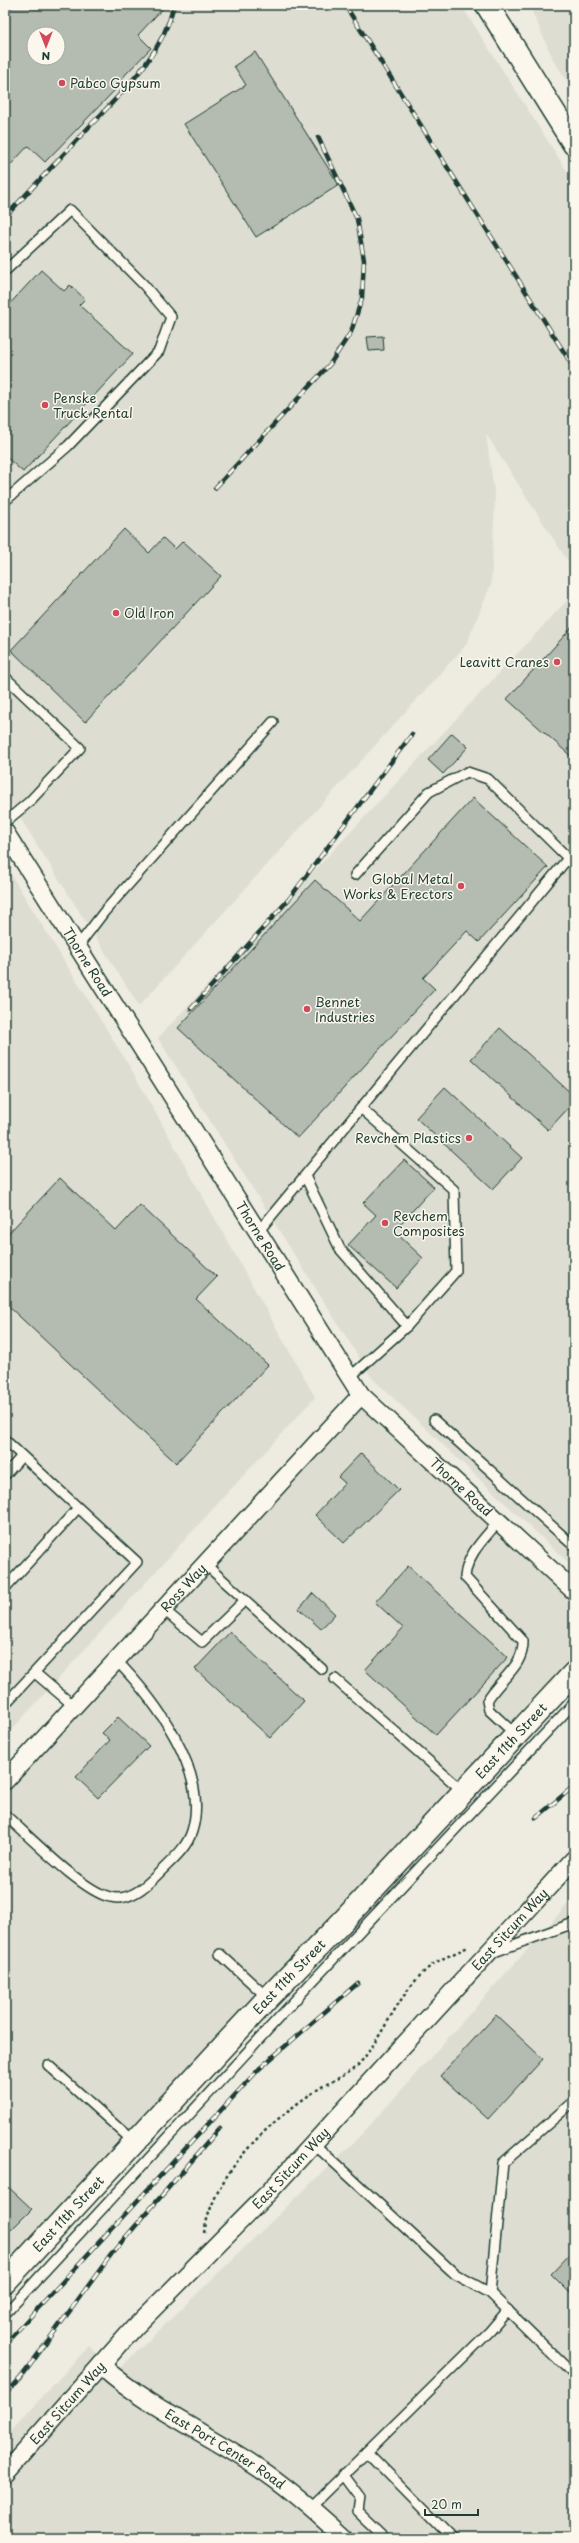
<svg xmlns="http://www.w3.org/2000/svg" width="579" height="2543" viewBox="0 0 579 2543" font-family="'Playpen Sans',sans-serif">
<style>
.built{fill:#ddddd2;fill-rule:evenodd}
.building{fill:#b4bbb0;stroke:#1f3d34;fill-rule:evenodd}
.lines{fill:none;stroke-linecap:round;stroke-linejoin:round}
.service-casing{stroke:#1f3d34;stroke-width:12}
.minor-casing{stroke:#1f3d34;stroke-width:20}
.tertiary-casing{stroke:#1f3d34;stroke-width:25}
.path{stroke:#1f3d34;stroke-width:2.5;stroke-dasharray:3 3;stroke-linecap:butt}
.service{stroke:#fbf7ec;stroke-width:9}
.minor{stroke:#fbf7ec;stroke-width:17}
.tertiary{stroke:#fbf7ec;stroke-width:22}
.rail-casing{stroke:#1f3d34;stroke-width:4.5}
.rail{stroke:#fbf7ec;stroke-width:3;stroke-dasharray:9;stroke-linecap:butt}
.poi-dot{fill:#d1495b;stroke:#fbf7ec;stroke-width:1.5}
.labels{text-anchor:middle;stroke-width:3;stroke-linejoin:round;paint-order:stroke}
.poi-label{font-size:13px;fill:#1f3d34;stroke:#fbf7ec;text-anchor:start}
.street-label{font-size:13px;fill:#1f3d34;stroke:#fbf7ec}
</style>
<rect width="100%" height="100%" fill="#eeece1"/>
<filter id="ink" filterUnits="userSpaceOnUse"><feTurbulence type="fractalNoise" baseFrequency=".025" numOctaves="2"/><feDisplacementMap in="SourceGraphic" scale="8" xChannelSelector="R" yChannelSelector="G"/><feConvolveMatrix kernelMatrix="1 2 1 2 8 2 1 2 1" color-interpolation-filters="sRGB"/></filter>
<g filter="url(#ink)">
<!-- built -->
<g class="built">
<path d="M 5,5 L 461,5 L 574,182 L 574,571 L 486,434 L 495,499 L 491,584 L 466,645 L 139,1006 L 5,794 ZM 34,34 L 58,34 L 58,58 L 34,58 Z"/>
<polygon points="529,5 574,5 574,92 554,61"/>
<polygon points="574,593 574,1568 372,1378 158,1038"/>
<polygon points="5,865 131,1069 315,1397 5,1737"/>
<polygon points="357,1403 574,1598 574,1663 5,2292 5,1792"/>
<polygon points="574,1897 574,2538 5,2538 5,2437 89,2346 117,2371 363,2133"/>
</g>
<!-- building -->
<g class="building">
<path d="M 14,5 L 166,5 L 138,35 L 151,48 L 125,75 L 114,91 L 45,162 L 28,146 L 5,171 L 5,15 ZM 34,34 L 58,34 L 58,58 L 34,58 Z"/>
<polygon points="255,52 339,185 256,237 184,124 246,85 234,66"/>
<polygon points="41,270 64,291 70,285 85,299 79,305 133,354 23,472 5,456 5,309"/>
<polygon points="383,336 384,350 369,351 367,337"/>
<polygon points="124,529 149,553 163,538 175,549 183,541 221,576 85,722 11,650"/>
<polygon points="574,625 574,759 507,699"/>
<polygon points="452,733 468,747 443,774 428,760"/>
<polygon points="473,798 548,867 479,942 467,931 423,978 435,989 298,1138 178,1028 315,880 360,921"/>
<polygon points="500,1028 574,1096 574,1102 548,1130 471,1059"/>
<polygon points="445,1087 522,1158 493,1189 416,1118"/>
<polygon points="404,1160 434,1187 394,1231 423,1258 396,1288 348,1245 376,1215 363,1203"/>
<polygon points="60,1178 116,1231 140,1205 217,1277 196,1299 268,1365 176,1463 5,1303 5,1237"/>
<polygon points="361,1453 399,1490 344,1543 315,1515 345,1483 338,1477"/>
<polygon points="408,1566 508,1657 436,1735 365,1670 403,1628 375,1602"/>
<polygon points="313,1593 335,1614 321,1629 299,1609"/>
<polygon points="230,1632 304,1701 270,1738 195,1669"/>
<polygon points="118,1717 149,1746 98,1798 76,1777 110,1740 102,1733"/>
<polygon points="496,2015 543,2059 488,2119 440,2076"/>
<polygon points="5,2184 32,2209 5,2236"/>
<polygon points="574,2250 574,2297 551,2274"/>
</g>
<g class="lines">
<!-- service casing -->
<g class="service-casing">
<g id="service">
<polyline points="5,271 70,210 144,285 171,317 159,351 68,446 5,501"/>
<polyline points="5,677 80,748 29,802 5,822"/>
<polyline points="355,875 429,792 467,772 488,779 568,858"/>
<polyline points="78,946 104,912 273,722"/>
<polyline points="305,1176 340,1249 407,1326 456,1271 454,1190 362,1109"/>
<polyline points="258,1232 574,851"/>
<polyline points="350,1377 407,1326"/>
<polyline points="434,1420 574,1546"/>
<polyline points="5,1440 137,1562 5,1704"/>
<polyline points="5,1475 22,1456"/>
<path d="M 498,1522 C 484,1539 467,1554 465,1577 L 523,1641 C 524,1667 499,1679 487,1701 L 489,1710 L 517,1736"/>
<polyline points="205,1564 322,1669"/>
<polyline points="5,1588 78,1508"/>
<polyline points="163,1609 202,1642 245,1600"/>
<polyline points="35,1673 74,1706"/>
<polyline points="335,1679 464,1792"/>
<path d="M 5,1815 C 28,1835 82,1891 110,1897 C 130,1902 146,1886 159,1873 C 171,1861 187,1848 192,1831 C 210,1772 155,1700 116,1660"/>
<polyline points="494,1952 574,1923"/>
<polyline points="220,1954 268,1998"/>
<polyline points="48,2065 134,2142"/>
<polyline points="313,2143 455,2274 490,2293 574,2375"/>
<polyline points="490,2293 503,2163 574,2101"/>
<polyline points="5,2314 310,1984 574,1703"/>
<polyline points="367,2452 452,2538"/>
<polyline points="343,2474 360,2497 358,2512 385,2538"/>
<polyline points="310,2508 490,2331 508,2310"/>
</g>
</g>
<!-- minor casing -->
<g class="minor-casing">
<g id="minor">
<path id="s1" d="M 5,832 L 361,1395 L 574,1591"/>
<path id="s2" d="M 5,1781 L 361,1395"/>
<path id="s3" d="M 101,2365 C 147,2407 205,2432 257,2467 C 288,2487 317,2513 344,2538"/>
<path id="s4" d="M 5,2473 L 134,2328 L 270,2191 L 574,1859"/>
</g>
</g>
<!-- tertiary casing -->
<g class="tertiary-casing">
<g id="tertiary">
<polyline points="487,5 574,144"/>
<path id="s5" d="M 5,2282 L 268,1998 L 343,1921 L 574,1673"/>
</g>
</g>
<!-- path -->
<path class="path" d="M 204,2233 C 214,2172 270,2120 320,2088 C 333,2080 349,2075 359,2064 C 384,2035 397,1996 426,1970 C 438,1959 454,1954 468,1947"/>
<!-- service -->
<use href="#service" class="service"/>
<!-- minor -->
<use href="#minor" class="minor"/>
<!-- tertiary -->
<use href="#tertiary" class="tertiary"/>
<!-- rail casing -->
<g class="rail-casing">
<g id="rail">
<polyline points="345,5 574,368"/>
<path d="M 5,217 C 33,187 60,158 88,128 C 123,91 162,56 174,5"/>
<polyline points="215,488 330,364 351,332 362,298 364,260 357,219 318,137"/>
<polyline points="191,1009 289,899 412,734"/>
<polyline points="536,1818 574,1786"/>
<polyline points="5,2344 259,2069 358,1983"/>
<polyline points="5,2394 25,2372 113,2252 220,2128"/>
</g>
</g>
<!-- rail -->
<use href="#rail" class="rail"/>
</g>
</g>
<!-- markers -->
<g class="poi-dot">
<circle cx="62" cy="83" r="4"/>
<circle cx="45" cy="405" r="4"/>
<circle cx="116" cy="613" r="4"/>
<circle cx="557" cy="662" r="4"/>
<circle cx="461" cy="886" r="4"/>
<circle cx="307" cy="1009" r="4"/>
<circle cx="469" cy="1138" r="4"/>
<circle cx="385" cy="1223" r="4"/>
</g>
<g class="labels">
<!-- poi labels -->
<g class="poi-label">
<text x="70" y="88">Pabco Gypsum</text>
<text x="53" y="403">Penske<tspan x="53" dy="15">Truck Rental</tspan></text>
<text x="124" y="618">Old Iron</text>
<text x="549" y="667" text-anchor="end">Leavitt Cranes</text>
<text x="453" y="884" text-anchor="end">Global Metal<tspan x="453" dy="15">Works &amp; Erectors</tspan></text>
<text x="315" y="1007">Bennet<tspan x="315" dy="15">Industries</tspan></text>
<text x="461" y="1143" text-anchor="end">Revchem Plastics</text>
<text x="393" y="1221">Revchem<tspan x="393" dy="15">Composites</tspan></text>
</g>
<!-- street labels -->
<g class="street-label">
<text dy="5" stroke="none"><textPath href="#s1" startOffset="154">Thorne Road</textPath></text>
<text dy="5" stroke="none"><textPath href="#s1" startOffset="478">Thorne Road</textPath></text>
<text dy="5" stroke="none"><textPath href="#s1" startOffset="802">Thorne Road</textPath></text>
<text dy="5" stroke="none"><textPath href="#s2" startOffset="263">Ross Way</textPath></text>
<text dy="5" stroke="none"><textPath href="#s5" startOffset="741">East 11th Street</textPath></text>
<text dy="5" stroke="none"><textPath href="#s4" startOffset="742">East Sitcum Way</textPath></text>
<text dy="5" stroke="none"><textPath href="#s5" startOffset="417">East 11th Street</textPath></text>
<text dy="5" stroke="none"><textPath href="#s4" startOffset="418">East Sitcum Way</textPath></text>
<text dy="5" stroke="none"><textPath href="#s5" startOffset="93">East 11th Street</textPath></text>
<text dy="5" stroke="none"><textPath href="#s4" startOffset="94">East Sitcum Way</textPath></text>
<text dy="5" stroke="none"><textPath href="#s3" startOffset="150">East Port Center Road</textPath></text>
</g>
</g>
<!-- margin -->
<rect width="579" height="2543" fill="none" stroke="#fbf7ec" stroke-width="20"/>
<rect x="10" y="10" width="559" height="2523" fill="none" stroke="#1f3d34" stroke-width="1.5" filter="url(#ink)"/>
<!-- north arrow -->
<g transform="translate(46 46) rotate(180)"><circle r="19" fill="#fbf7ec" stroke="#a3ada2"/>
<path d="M0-3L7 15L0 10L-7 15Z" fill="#d1495b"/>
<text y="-6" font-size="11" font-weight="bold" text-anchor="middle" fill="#1f3d34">N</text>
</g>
<!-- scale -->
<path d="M425 2509v6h53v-6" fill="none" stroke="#1f3d34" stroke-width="2"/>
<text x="431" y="2509" font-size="12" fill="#1f3d34" stroke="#fbf7ec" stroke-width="3" paint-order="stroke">20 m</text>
</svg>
